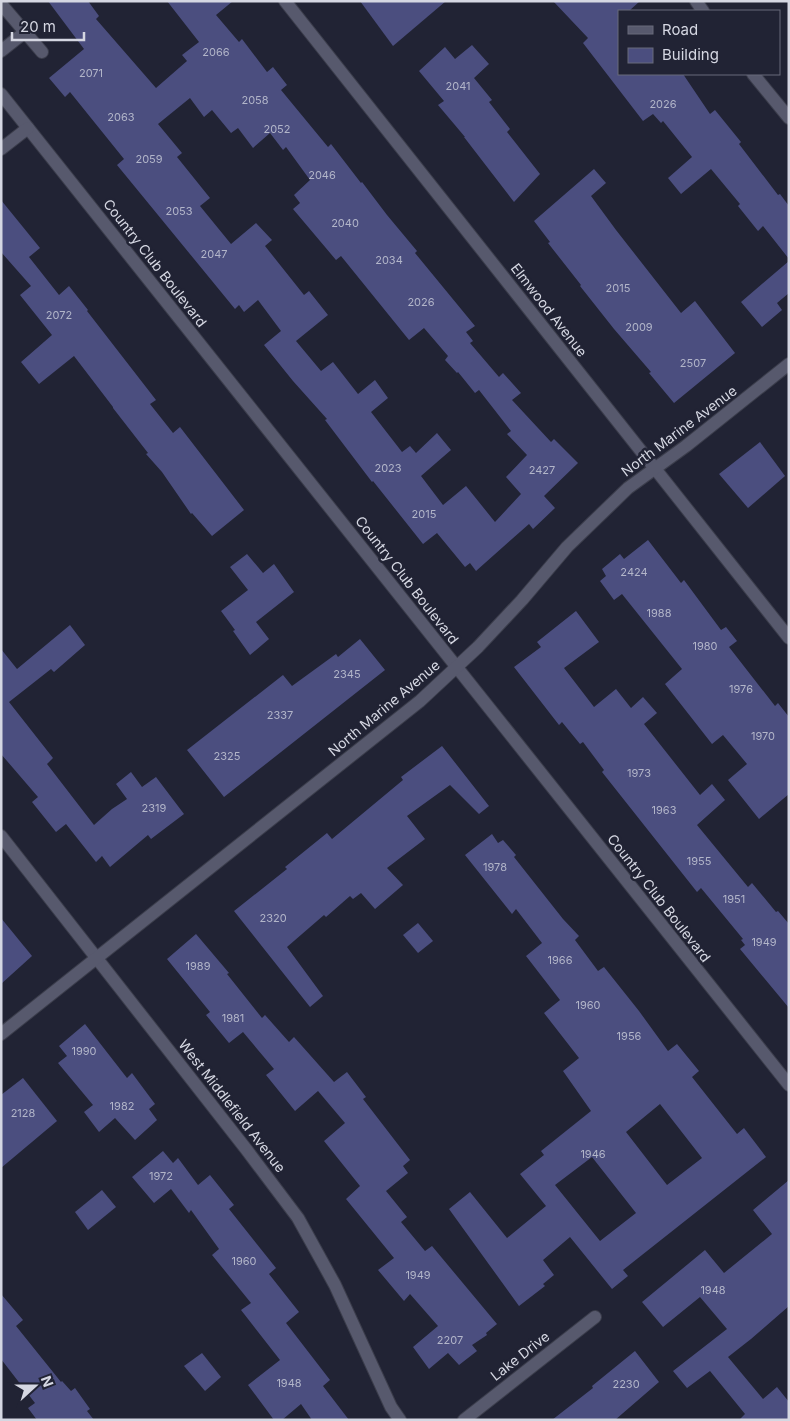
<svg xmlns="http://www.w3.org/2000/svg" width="790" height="1421" viewBox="0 0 790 1421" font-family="Inter,sans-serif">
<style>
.building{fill:#4b4e7f;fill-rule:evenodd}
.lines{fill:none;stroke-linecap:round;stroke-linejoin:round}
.minor-casing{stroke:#3b3d4b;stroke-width:14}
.minor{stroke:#57596d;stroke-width:12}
.labels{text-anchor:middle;stroke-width:5;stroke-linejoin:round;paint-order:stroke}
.number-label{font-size:11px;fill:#b2b5c9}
.street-label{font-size:14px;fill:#d5d7e2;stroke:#212334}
</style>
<rect width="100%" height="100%" fill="#212334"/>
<!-- building -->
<g class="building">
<path d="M 48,1 L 88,1 L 99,16 L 96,19 L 156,88 L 187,61 L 182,55 L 199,42 L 167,1 L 233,1 L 216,15 L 239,42 L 242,39 L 267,72 L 273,67 L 287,85 L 281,90 L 328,147 L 331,144 L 361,183 L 362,182 L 387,215 L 417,251 L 415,253 L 475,326 L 466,332 L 473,341 L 470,343 L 499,377 L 503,373 L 521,393 L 512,400 L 551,442 L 554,439 L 578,463 L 544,496 L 555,508 L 533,529 L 529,524 L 476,571 L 470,563 L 465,567 L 437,533 L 423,544 L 373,481 L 372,482 L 325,420 L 327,419 L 293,381 L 264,345 L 281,331 L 258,300 L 244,312 L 239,305 L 235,309 L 117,165 L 124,159 L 70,92 L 65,97 L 49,78 L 84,49 ZM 190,98 L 204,117 L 212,110 L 231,133 L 238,128 L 253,148 L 270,133 L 283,150 L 286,147 L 310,180 L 294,195 L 300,203 L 293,209 L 336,260 L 341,256 L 409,340 L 424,328 L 448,356 L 445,360 L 457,373 L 458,372 L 475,393 L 479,390 L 511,431 L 507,434 L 527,455 L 506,477 L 521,494 L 495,522 L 466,486 L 443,505 L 421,476 L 451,450 L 437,433 L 416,453 L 410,446 L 402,452 L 371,412 L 388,398 L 375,380 L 358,394 L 333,362 L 321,371 L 296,341 L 328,315 L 309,291 L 304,295 L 265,246 L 272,240 L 256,223 L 231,244 L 200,206 L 210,198 L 177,157 L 182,153 L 158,124 Z"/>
<polygon points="360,1 446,1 393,46"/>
<polygon points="553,1 640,1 629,11 619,11 619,74 683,74 710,114 715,110 741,142 739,144 778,195 780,194 789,206 789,259 763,226 758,231 738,206 740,204 711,169 681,194 668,178 692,157 663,121 661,123 653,114 643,121 583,43 588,38"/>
<polygon points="472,45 489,64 474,78 492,100 489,102 510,129 507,132 540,174 514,202 464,137 465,137 438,105 444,101 419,71 445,47 455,59"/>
<polygon points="594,169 606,183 591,196 616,230 681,313 695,301 735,353 674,403 649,373 651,372 614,329 580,286 581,285 548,243 550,242 534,221"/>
<polygon points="1,200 40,248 29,257 59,295 69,286 88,310 87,311 156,400 150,404 173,433 180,427 244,510 212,536 192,513 191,514 162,472 146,454 148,453 113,408 113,407 74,356 39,384 21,362 52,335 20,295 31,286 1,252"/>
<polygon points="789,261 789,293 777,303 782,310 762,327 741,302"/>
<polygon points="760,442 785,476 748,508 719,474"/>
<polygon points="648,540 681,583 684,580 721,630 726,627 737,641 729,647 775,706 778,703 789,717 789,794 759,819 728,780 747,764 723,735 712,744 665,684 682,669 622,594 614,600 600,581 606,576 602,569 620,554 624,559"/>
<polygon points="247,554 263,573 274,564 294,592 256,622 269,639 250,655 233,631 235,630 221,611 248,590 230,567"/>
<polygon points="576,611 599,642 564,668 594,707 616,689 631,708 643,697 657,713 644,724 700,795 712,784 725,800 697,825 748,887 752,883 776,912 778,911 789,924 789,1008 740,949 745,945 741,940 743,939 701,888 697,892 602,772 604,770 583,742 580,744 562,722 559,725 514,667 541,647 537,642"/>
<polygon points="70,625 85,645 54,672 51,669 9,702 53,758 47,764 94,825 112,809 127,799 116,784 131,772 142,787 156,777 184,814 151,839 148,835 110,867 102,856 96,862 66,824 56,832 32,802 38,797 1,754 1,649 17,669"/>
<polygon points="360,639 385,670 224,797 187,750 283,675 292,686 336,654 338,657"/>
<polygon points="442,746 489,806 479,814 450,785 407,816 425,839 387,868 403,885 375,909 361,893 353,899 350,896 326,917 324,915 287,947 323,996 310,1007 234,911 287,869 285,867 327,833 332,839 403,780 401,777"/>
<path d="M 492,834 L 498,843 L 503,840 L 516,855 L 514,857 L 563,919 L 579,936 L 575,940 L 598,971 L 604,967 L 639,1011 L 668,1051 L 677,1044 L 699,1071 L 692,1077 L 737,1134 L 744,1128 L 766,1157 L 623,1270 L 628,1276 L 612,1289 L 570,1237 L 543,1260 L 554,1275 L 543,1284 L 545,1286 L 519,1306 L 449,1209 L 470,1192 L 507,1238 L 546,1206 L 520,1174 L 544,1155 L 541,1151 L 591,1111 L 563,1071 L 579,1058 L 544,1013 L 560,1000 L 526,956 L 542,943 L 516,909 L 512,914 L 465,855 ZM 660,1104 L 702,1158 L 667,1185 L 626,1132 ZM 592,1157 L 636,1213 L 600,1241 L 555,1185 Z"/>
<polygon points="1,918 32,956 1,984"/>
<polygon points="418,923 433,941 418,953 403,935"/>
<polygon points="196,934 229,973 227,974 262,1018 265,1015 289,1042 294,1037 334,1082 347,1072 366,1097 363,1099 410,1160 403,1166 408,1173 386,1191 407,1217 401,1222 425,1251 432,1246 497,1324 486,1333 487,1335 472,1345 477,1351 459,1365 448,1353 429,1369 413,1347 438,1326 410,1294 404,1301 378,1270 394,1258 346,1199 360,1186 324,1141 345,1123 318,1091 295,1111 266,1075 274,1069 243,1032 229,1043 206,1015 210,1012 167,959"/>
<polygon points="85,1024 127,1078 132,1073 155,1104 149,1109 157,1120 135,1140 115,1118 99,1132 84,1112 93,1105 58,1063 67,1056 59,1046"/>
<polygon points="23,1078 57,1121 1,1168 1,1095"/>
<polygon points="163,1151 173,1163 178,1158 198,1185 210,1175 234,1205 229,1209 276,1268 269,1274 299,1312 286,1323 330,1380 323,1386 349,1420 312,1420 301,1404 282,1420 274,1420 248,1385 280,1360 241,1310 251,1303 212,1255 219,1249 191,1210 189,1213 171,1189 154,1203 132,1177"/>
<polygon points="789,1180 789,1306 751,1339 728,1357 763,1399 777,1387 789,1402 789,1420 739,1420 745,1414 710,1371 687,1388 673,1371 727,1329 700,1297 663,1327 642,1302 705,1250 724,1273 772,1234 753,1210"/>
<polygon points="102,1190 116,1207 88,1230 75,1212"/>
<polygon points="1,1294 23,1320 16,1326 61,1382 62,1381 71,1391 75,1388 90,1409 87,1411 94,1420 37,1420 28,1408 35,1403 1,1359"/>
<polygon points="635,1351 659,1382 615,1420 552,1420 593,1388 592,1386"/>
<polygon points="202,1353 221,1377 205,1391 184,1366"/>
</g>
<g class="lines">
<!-- minor casing -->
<g class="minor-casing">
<g id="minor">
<polyline points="285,1 789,638"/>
<polyline points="696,1 703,11"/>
<polyline points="1,4 42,52"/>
<polyline points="1,51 25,32"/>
<polyline points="753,74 789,118"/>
<polyline points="1,94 789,1085"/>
<polyline points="1,149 28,128"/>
<polyline points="1,836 246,1149 298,1218 335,1285 391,1407 400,1420"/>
<polyline points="1,1034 420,701 478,647 522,600 567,547 628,488 686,446 789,364"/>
<polyline points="464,1420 595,1317"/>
</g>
</g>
<!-- minor -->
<use href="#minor" class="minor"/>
</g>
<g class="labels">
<!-- number labels -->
<g class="number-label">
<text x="216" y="56">2066</text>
<text x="91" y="77">2071</text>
<text x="458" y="90">2041</text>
<text x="255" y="104">2058</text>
<text x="663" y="108">2026</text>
<text x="121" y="121">2063</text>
<text x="277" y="133">2052</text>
<text x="149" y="163">2059</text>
<text x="322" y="179">2046</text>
<text x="179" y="215">2053</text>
<text x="345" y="227">2040</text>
<text x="214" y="258">2047</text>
<text x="389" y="264">2034</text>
<text x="618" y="292">2015</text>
<text x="421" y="306">2026</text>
<text x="59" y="319">2072</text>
<text x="639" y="331">2009</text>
<text x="693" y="367">2507</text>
<text x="388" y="472">2023</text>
<text x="542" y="474">2427</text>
<text x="424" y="518">2015</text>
<text x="634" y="576">2424</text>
<text x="659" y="617">1988</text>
<text x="705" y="650">1980</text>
<text x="347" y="678">2345</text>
<text x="741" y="693">1976</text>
<text x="280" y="719">2337</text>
<text x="763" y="740">1970</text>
<text x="227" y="760">2325</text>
<text x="639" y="777">1973</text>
<text x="154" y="812">2319</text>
<text x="664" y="814">1963</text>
<text x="699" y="865">1955</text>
<text x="495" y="871">1978</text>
<text x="734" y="903">1951</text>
<text x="273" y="922">2320</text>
<text x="764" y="946">1949</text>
<text x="560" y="964">1966</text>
<text x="198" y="970">1989</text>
<text x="588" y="1009">1960</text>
<text x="233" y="1022">1981</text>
<text x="629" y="1040">1956</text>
<text x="84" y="1055">1990</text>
<text x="122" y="1110">1982</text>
<text x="23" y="1117">2128</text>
<text x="593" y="1158">1946</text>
<text x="161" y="1180">1972</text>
<text x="244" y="1265">1960</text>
<text x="418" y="1279">1949</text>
<text x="713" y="1294">1948</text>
<text x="450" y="1344">2207</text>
<text x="289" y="1387">1948</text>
<text x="626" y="1388">2230</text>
</g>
<!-- street labels -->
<g class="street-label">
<text transform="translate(155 263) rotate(52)" y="5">Country Club Boulevard</text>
<text transform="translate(549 310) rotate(52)" y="5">Elmwood Avenue</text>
<text transform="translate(679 431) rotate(-37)" y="5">North Marine Avenue</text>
<text transform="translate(407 580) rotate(52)" y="5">Country Club Boulevard</text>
<text transform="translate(384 708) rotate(-40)" y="5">North Marine Avenue</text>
<text transform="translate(659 898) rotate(52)" y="5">Country Club Boulevard</text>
<text transform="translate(232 1106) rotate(52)" y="5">West Middlefield Avenue</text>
<text transform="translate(520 1356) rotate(-38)" y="5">Lake Drive</text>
</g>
</g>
<!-- border -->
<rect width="790" height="1421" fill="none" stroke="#d5d7e2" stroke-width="5"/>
<!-- legend -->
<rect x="618" y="10" width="162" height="65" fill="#212334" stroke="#696b7a"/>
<rect x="628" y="26" width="25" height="8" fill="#57596d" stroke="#696b7a"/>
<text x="662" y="35" font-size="15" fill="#d5d7e2">Road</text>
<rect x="628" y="48" width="25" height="15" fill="#4b4e7f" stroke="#696b7a"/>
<text x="662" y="60" font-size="15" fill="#d5d7e2">Building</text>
<!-- north arrow -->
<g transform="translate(35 1386) rotate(69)" stroke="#212334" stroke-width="4" paint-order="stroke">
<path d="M0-4L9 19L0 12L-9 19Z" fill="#d5d7e2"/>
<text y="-8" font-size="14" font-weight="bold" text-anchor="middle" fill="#d5d7e2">N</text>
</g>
<!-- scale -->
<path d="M12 32v8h72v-8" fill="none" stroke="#d5d7e2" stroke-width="2.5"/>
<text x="20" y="32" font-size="15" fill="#d5d7e2" stroke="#212334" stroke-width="4" paint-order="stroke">20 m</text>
</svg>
